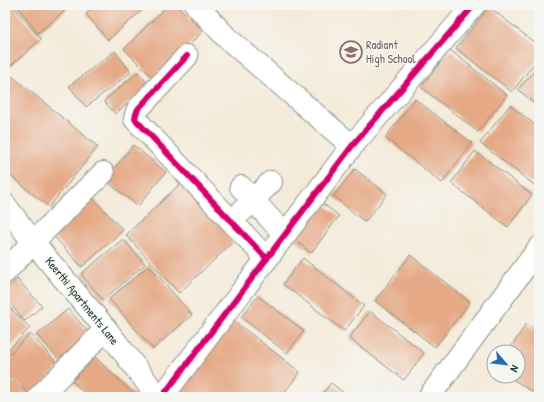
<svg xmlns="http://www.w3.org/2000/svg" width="544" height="402" viewBox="0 0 544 402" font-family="'Patrick Hand',sans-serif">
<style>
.building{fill:#e5a986}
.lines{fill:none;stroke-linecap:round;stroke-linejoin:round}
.street-casing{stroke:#8a9486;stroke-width:24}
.street{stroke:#fff;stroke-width:22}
.cycleway-casing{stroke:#f6f6f2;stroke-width:8}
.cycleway{stroke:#d6006c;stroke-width:6}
.labels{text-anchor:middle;stroke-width:3;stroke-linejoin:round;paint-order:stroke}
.education-label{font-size:12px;fill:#785e54;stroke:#f6f6f2;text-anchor:start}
.street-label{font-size:12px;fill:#1f3d34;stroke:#f6f6f2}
</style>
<rect width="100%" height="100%" fill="#f6f6f2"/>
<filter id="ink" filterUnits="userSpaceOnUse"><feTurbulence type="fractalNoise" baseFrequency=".025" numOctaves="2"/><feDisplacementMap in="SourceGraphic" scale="8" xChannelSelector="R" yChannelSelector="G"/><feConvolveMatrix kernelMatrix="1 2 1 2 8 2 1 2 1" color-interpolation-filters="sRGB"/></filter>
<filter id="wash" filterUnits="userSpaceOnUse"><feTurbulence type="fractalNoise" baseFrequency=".012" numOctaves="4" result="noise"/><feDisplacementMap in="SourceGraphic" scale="16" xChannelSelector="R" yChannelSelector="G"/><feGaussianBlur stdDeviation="0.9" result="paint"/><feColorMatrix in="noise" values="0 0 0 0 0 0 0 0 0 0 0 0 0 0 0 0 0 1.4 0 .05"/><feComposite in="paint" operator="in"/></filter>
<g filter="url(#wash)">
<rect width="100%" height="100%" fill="#f4ead9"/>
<g id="blocks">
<!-- building -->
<g class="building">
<polygon points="5,5 12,5 41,39 5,71"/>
<polygon points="16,5 72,5 38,33"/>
<polygon points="96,5 148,5 108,40 86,14"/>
<polygon points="168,5 177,5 203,31 155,80 124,49"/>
<polygon points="489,7 539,46 539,57 512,92 456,48"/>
<polygon points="450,50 507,95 478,132 421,87"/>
<polygon points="115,51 131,72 86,107 69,86"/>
<polygon points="539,67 539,108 518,89"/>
<polygon points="138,72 149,85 115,114 104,101"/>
<polygon points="8,73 98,147 49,207 5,171 5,76"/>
<polygon points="415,99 472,143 442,183 385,138"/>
<polygon points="510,105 539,128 539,184 537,187 480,143"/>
<polygon points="133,145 166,172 138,206 105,180"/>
<polygon points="475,151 532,195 508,227 451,183"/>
<polygon points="355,169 387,194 365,222 333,196"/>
<polygon points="181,183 235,240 179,293 126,235"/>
<polygon points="90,195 123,230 82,267 50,232"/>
<polygon points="317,199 339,216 311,253 289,235"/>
<polygon points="123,239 145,264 103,300 81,274"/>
<polygon points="410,255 470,302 435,347 375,301"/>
<polygon points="303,258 364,306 344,331 283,284"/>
<polygon points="149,265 192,315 153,349 109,299"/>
<polygon points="17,279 42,306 25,321 5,298 5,290"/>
<polygon points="258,296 304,331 287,353 241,317"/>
<polygon points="5,303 30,328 5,353"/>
<polygon points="68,309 93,337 62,363 37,335"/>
<polygon points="370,311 424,353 404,380 349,338"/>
<polygon points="234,321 300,372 281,397 175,397"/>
<polygon points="526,324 539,332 539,396 508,376 518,376 518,352 508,352"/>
<polygon points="30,334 60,366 30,396 5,370 5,358"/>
<polygon points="95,357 137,397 89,397 72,381"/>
<polygon points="5,373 29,397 5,397"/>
<polygon points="331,383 349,397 320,397"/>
</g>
</g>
</g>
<g filter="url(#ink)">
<use href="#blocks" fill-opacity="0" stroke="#8a9486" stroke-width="1"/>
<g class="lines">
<!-- street casing -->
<g class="street-casing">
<g id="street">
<polyline points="196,5 227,38 352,146"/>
<polyline points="187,56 138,109 136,114 135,119 267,259"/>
<polyline points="241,187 285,235"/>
<polyline points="5,205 33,242 106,329 158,397"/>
<polyline points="242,211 271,182"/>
<polyline points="5,272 33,242 103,173"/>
<polyline points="39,397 106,329"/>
<polyline points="162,397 352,146 474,5"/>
<polyline points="429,397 539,248"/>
</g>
</g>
<!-- street -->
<use href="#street" class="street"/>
<!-- cycleway casing -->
<g class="cycleway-casing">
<g id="cycleway">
<polyline points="187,56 138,109 136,114 135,119 267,259"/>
<polyline points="162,397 352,146 474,5"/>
</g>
</g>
<!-- cycleway -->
<use href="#cycleway" class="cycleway"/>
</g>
</g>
<!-- icons -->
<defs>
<g id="university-ring" transform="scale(1.15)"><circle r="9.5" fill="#f6f6f2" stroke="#8d6e63" stroke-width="1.5"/><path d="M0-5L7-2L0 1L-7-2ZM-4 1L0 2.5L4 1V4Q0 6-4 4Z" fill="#8d6e63"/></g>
</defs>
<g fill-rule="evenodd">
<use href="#university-ring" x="351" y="52"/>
</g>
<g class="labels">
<!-- education labels -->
<g class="education-label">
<text x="366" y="49">Radiant<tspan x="366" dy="14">High School</tspan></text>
</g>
<!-- street labels -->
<g class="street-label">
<text transform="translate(82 301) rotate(51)" y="4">Keerthi Apartments Lane</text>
</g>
</g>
<!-- margin -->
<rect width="544" height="402" fill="none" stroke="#f6f6f2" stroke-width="20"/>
<!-- north arrow -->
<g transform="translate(506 364) rotate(118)"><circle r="19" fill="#f6f6f2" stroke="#a0aca6"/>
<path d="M0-3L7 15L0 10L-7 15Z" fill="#1f6fb2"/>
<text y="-6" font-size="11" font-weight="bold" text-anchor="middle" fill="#1f3d34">N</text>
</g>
</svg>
